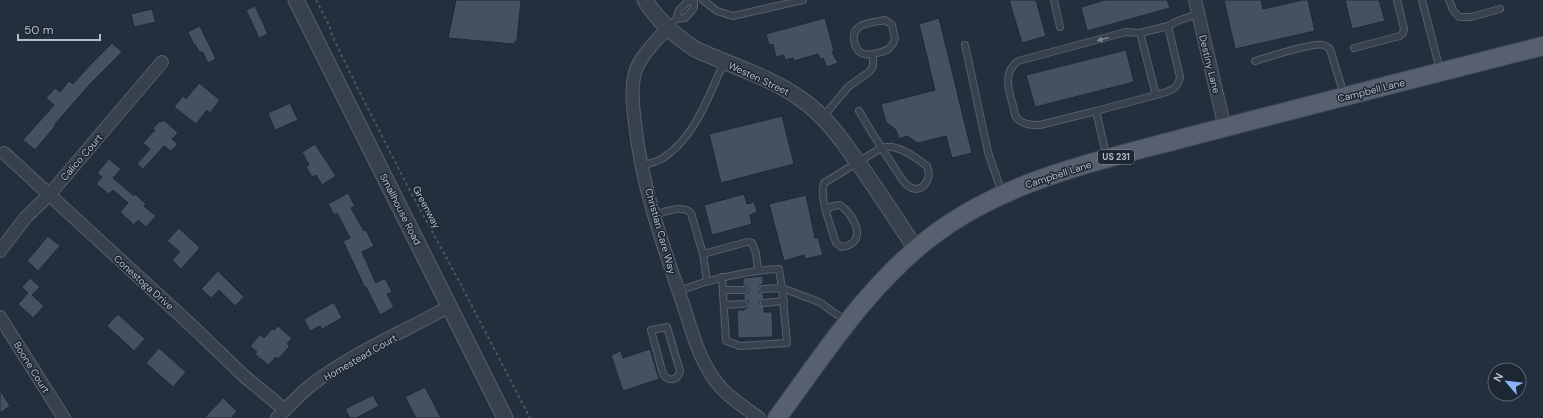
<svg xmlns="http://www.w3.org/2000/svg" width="1543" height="418" viewBox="0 0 1543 418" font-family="'DM Sans',sans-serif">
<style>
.building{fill:#455162;stroke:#1f2835}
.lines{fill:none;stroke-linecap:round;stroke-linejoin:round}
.service-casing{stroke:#565f6c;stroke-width:8}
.minor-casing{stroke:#565f6c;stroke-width:14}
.tertiary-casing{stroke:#565f6c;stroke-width:17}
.primary-casing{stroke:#414a57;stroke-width:20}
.path{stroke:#44595c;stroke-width:2;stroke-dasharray:3 3;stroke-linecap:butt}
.service{stroke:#38414e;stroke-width:6}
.minor{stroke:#38414e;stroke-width:12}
.tertiary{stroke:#38414e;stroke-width:15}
.primary{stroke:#56606e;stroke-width:18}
.oneway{fill:#7c8592}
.labels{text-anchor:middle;stroke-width:3;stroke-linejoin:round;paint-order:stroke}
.shield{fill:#1d2633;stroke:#878f9c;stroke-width:1}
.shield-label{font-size:9px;font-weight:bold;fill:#b4bcc9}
.street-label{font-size:10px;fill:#b4bcc9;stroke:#1d2633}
</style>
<rect width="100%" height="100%" fill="#242f3e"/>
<!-- building -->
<g class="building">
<polygon points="456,0 521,0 517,40 513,44 448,38"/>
<polygon points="1009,0 1036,0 1046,36 1022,43"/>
<polygon points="1105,0 1167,0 1170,8 1087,31 1081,7"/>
<polygon points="1224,0 1261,0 1263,9 1303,0 1308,0 1315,31 1235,49"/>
<polygon points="1345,0 1379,0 1385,21 1352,29"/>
<polygon points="255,6 268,34 259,38 246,10"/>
<polygon points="152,9 156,22 134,27 131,14"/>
<polygon points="825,18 834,51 832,52 838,63 827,67 823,58 820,59 818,54 794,61 793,58 785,60 784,55 776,57 773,44 769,45 766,34"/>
<polygon points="939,18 972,153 952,158 946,136 918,143 907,136 899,139 896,130 886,122 881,104 935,90 919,24"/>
<polygon points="200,26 216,59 208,63 202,51 200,53 195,44 194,45 188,32"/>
<polygon points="112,43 122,52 90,84 55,124 56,125 35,150 23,140 54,105 46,98 55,88 60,92 69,81 73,84 91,64"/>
<polygon points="1126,50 1134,82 1035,107 1026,75"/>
<polygon points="199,83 220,100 210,113 207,110 196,124 174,107 183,96 186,99"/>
<polygon points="290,103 298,120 275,130 268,113"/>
<polygon points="782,116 794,164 721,183 709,134"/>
<polygon points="164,120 178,133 172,139 178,144 171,151 164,146 143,169 137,164 150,149 143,143 155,130 153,128 160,121 162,122"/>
<polygon points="315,144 336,176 322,185 316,175 312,177 306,167 309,165 302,152"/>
<polygon points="109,159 121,169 113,178 134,196 135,194 146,204 144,206 156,216 146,227 138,220 134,225 120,212 128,203 113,190 109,194 96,184 102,177 97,173"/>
<polygon points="348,193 355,206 351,208 364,231 366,230 374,246 362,252 376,283 385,278 392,292 387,294 394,307 380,315 366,287 365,288 343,241 350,238 337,213 334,215 328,204"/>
<polygon points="744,194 747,204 754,202 757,212 750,215 752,224 712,235 704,205"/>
<polygon points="806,195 815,238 818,237 823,255 805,259 804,255 784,261 769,204"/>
<polygon points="179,228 200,248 181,269 172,260 180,252 167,241"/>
<polygon points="48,236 60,246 38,271 27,261"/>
<polygon points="218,271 244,297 235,306 219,290 211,298 201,289"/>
<polygon points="763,276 763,284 760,285 759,289 759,292 763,293 764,299 760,301 760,304 764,307 764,312 772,312 773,337 738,338 737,310 744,310 744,309 747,308 748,304 748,301 744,300 744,294 748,293 748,290 747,286 743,286 743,278"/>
<polygon points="30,278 40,287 32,295 44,306 33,318 18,304 28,293 22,287"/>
<polygon points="334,302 342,318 322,329 320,326 310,331 304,319"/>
<polygon points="118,314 145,339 134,351 107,326"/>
<polygon points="278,326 292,338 287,344 290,346 278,359 276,357 268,365 255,354 257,352 250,346 260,335 264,338 272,329 274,330"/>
<polygon points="159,348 186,372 173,387 146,363"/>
<polygon points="650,349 659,379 623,391 611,355 621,351 623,358"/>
<polygon points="425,387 441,418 416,418 405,397"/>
<polygon points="0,390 10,406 0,413"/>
<polygon points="373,395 379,406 356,418 350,418 345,409"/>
<polygon points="223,398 237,411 231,418 204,418"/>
</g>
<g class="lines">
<!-- service casing -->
<g class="service-casing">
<g id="service">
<polyline points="703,0 717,11 733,16 803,0"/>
<polyline points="1054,0 1060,27"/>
<polyline points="1422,0 1440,70"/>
<polyline points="1449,0 1453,10 1459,17 1471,17 1500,9"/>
<polyline points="1168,26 1180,20 1198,14"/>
<polyline points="667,28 676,19 679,10 688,1 694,2 694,8 685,18 676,19"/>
<polyline points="965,45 988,152 1002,193"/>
<polyline points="1354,48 1400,36 1403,33 1404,29 1397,0"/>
<path d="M 1255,61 C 1269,57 1313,42 1324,45 C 1326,46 1328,47 1330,49 L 1344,95"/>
<path d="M 1096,111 L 1040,125 C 1032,125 1022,125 1016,117 C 1014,114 1014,108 1013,105 C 1008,89 1003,72 1018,61 L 1126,32 L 1140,33"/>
<path d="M 823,117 L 848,87 L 869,72 L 873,67 L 873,54 C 870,54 866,55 864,54 C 854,51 850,34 858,28 C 864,22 877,22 885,20 L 892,25 L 895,39 C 890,51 886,51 873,54"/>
<path d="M 1107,158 L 1096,111 L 1156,95 C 1168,92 1178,90 1180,77 L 1168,26 L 1140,33 L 1156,95"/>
<path d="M 642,166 C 649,163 657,162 663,158 C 695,138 709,95 724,62"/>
<path d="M 826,209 L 833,206 L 840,205 C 855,215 869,244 841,247 L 836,243 C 831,226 819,199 824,183 L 881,148 C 896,142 916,158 927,166 C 929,173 930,178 925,184 C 920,191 913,190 907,185 C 902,181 898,173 894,167 C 882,149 870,130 859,111"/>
<path d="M 654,215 C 666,212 680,204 691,213 L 703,254 L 747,242 L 752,243 L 756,253 L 758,270"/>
<polyline points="703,254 707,281"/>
<polyline points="722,277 726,341 740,346 787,343 782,288 763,289"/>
<polyline points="723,290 744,290"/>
<path d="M 678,291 C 711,279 744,271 779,269 L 782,288 L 819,302 L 846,321"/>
<polyline points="764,303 784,301"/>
<polyline points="724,305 744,304"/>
<path d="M 667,327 L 680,371 C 678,381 668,382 663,374 L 651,330 Z"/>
</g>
</g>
<!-- minor casing -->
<g class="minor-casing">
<g id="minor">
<polyline points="1195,0 1225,128"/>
<path d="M 667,28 C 656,42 637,58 634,77 C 631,92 633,108 635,123 C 641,183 662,243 682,301 C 690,324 696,350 709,371 C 720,392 740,404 759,418"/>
<polyline points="4,153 192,326 244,376 285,410"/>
<polyline points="0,251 26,217 49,195 162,62"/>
<polyline points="0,317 64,418"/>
<path d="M 277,418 C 288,407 298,396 310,386 C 352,353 404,332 450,306"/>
</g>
</g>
<!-- tertiary casing -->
<g class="tertiary-casing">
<g id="tertiary">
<polyline points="296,0 505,418"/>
<path d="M 645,0 C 658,21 676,37 697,50 C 730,65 772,78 801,99 C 825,116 840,137 856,160 C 877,189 896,219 916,249"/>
</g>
</g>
<!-- primary casing -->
<g class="primary-casing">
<path id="primary" d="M 777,418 C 825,353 867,286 932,236 C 1010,177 1107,159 1199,134 C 1314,104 1428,75 1543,46"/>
</g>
<!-- path -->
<polyline class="path" points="316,0 329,25 332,35 358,89 408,187 459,281 530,418"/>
<!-- service -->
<use href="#service" class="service"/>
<!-- minor -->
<use href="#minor" class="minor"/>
<!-- tertiary -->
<use href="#tertiary" class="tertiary"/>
<!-- primary -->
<use href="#primary" class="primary"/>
</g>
<!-- one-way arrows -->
<defs><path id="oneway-solid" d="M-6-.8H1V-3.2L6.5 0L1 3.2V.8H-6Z"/></defs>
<use class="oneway" href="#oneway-solid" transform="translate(1103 39) rotate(165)"/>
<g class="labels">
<!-- shield labels -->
<rect class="shield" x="1098" y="150" width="36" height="14" rx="3"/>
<g class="shield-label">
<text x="1116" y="160">US 231</text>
</g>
<!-- street labels -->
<g class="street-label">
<text transform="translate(1210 64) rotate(76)" y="4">Destiny Lane</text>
<text transform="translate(759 78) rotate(25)" y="4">Westen Street</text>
<text transform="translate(1371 90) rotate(-14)" y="4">Campbell Lane</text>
<text transform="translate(81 157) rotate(-49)" y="4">Calico Court</text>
<text transform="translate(1058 174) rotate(-18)" y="4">Campbell Lane</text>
<text transform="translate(427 207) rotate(62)" y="4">Greenway</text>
<text transform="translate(401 209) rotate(63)" y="4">Smallhouse Road</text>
<text transform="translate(661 231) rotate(74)" y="4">Christian Care Way</text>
<text transform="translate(144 282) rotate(42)" y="4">Conestoga Drive</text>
<text transform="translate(360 357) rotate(-30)" y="4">Homestead Court</text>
<text transform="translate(32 367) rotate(58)" y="4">Boone Court</text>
</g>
</g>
<!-- north arrow -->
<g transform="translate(1507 382) rotate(298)"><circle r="19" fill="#1d2633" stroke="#59626f"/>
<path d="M0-3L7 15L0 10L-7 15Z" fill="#8ab4f8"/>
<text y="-6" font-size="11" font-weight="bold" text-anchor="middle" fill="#b4bcc9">N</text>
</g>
<!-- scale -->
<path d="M18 34v6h82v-6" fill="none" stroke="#b4bcc9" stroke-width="2"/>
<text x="24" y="34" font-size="12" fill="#b4bcc9" stroke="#1d2633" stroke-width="3" paint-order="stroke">50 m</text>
</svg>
